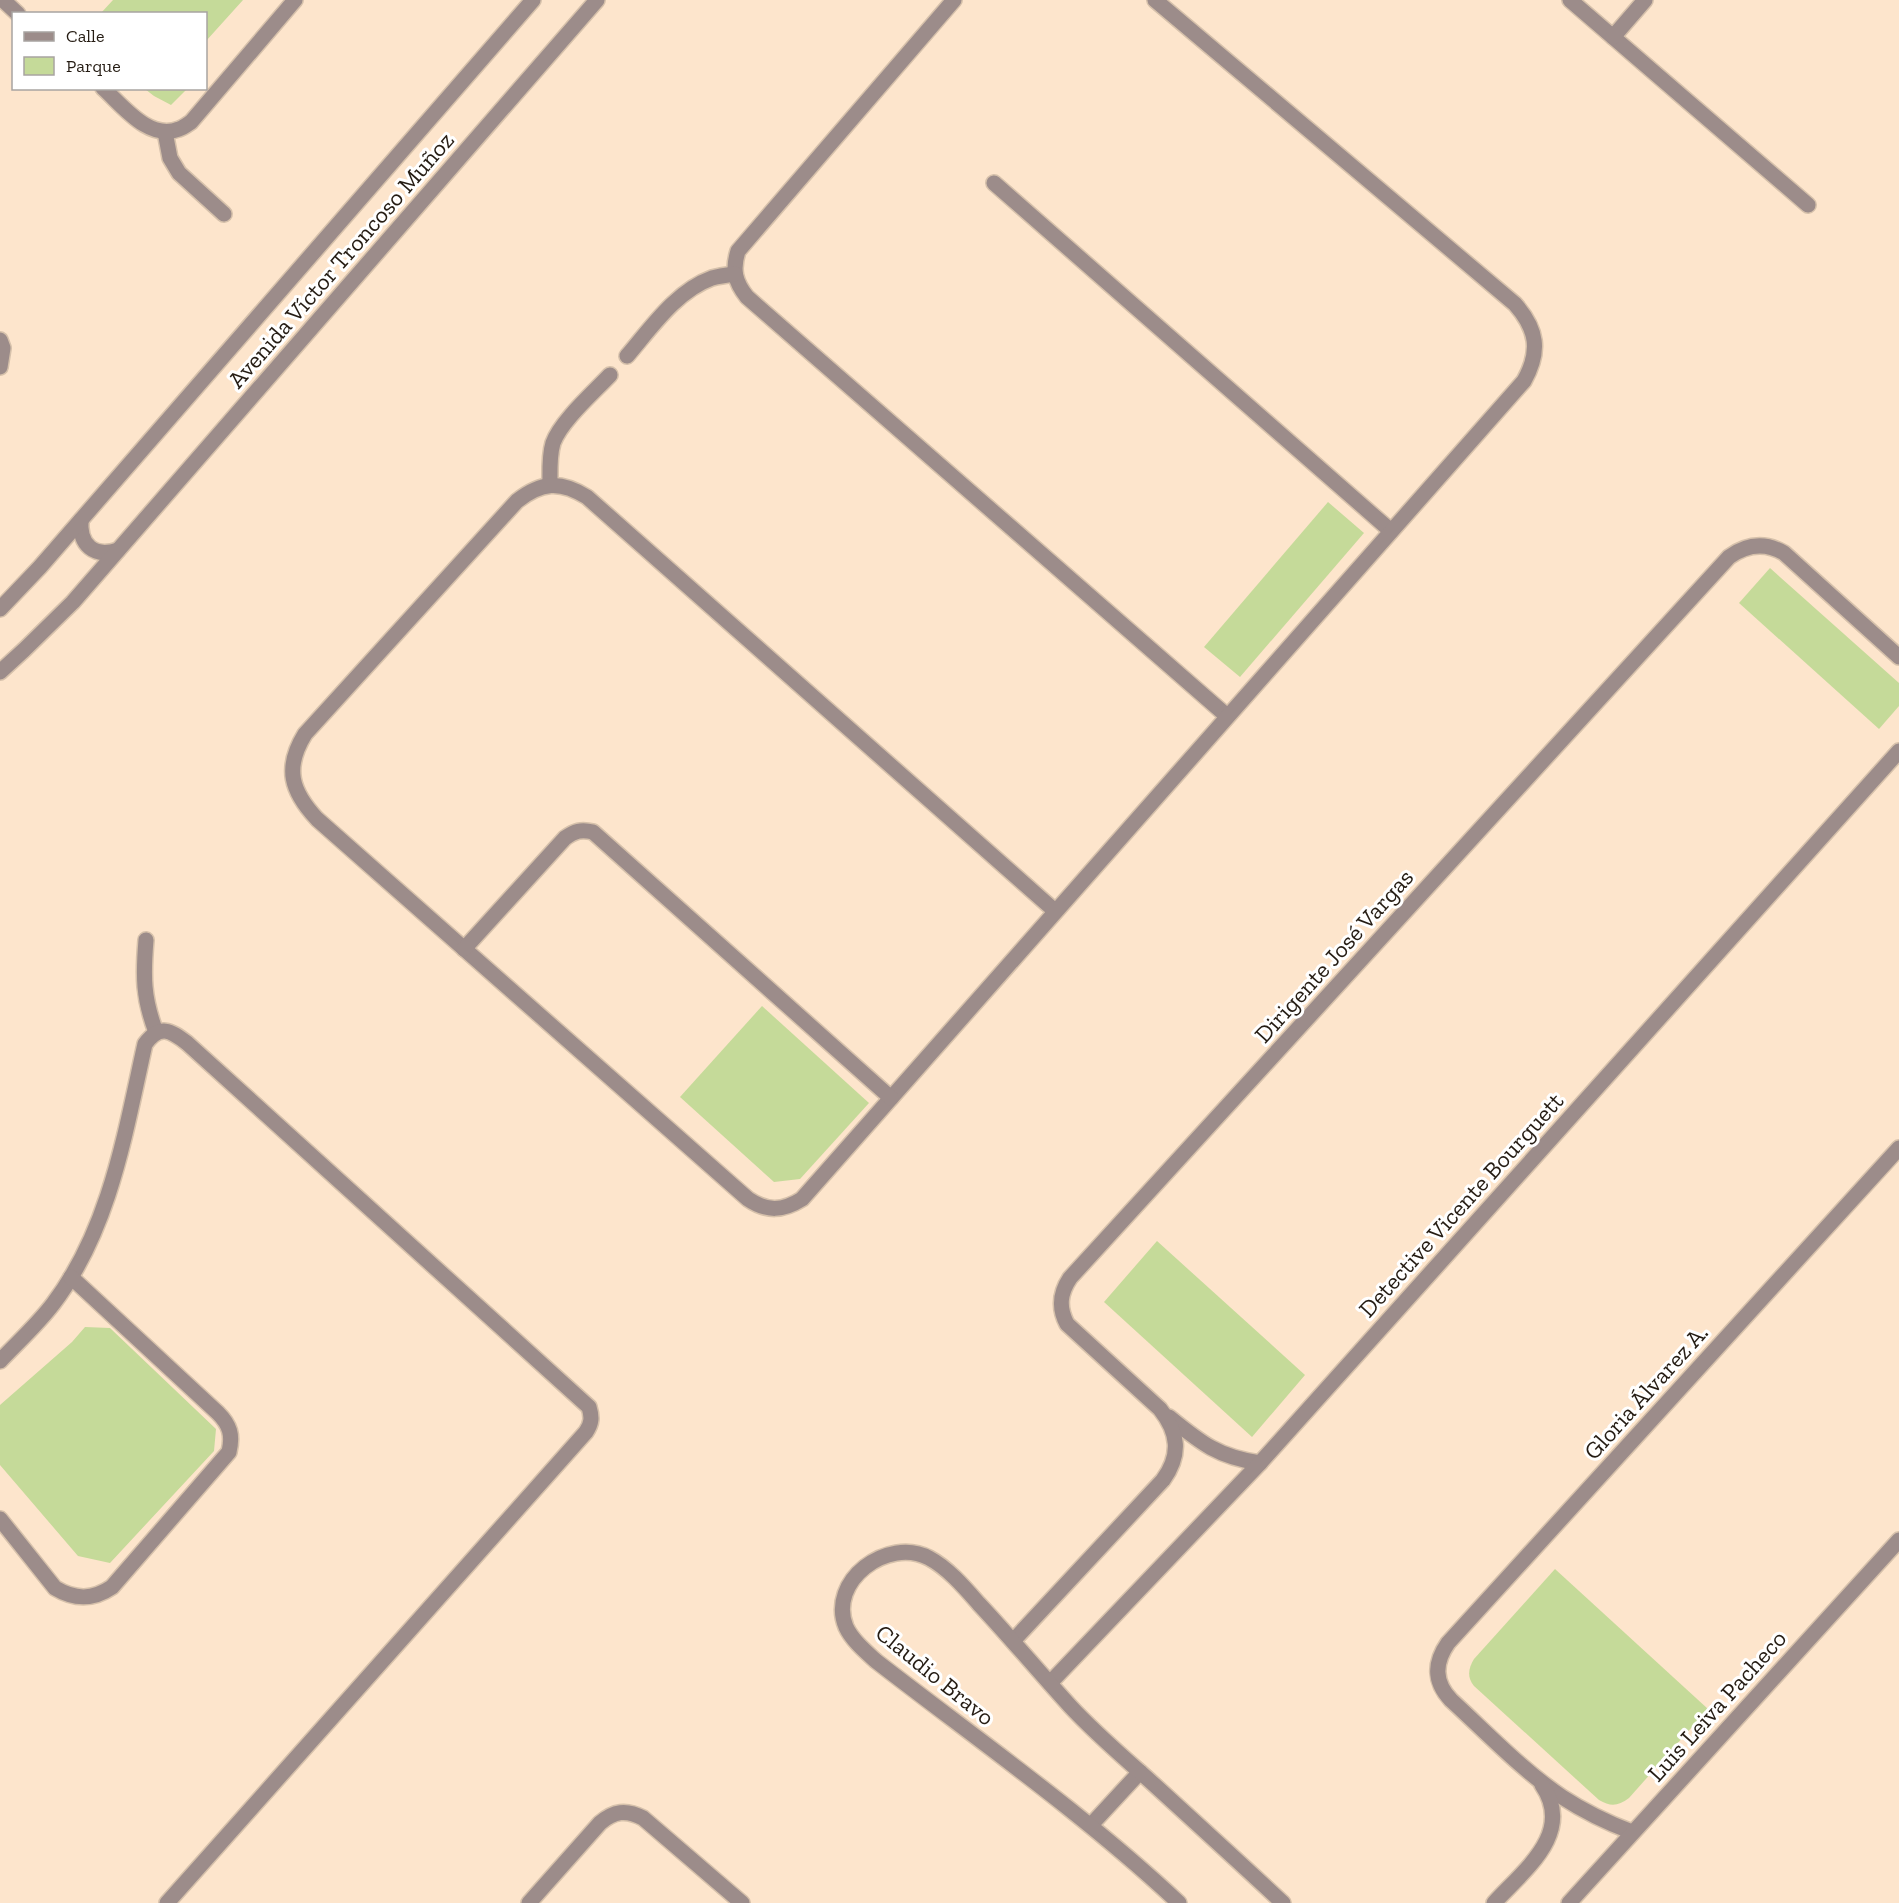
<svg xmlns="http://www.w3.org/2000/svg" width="1899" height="1903" viewBox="0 0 1899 1903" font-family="'Zilla Slab',serif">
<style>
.green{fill:#c5da99}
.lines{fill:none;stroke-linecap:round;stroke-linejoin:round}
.street-casing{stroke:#d6c1ab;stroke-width:18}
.street{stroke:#9c8c8a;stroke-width:15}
.labels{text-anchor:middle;stroke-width:6;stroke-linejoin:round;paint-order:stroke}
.street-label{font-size:24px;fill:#251c13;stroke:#fff}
</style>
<rect width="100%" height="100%" fill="#fde5cc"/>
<!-- green -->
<g class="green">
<polygon points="113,0 243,0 206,41 206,14 101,13"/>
<polygon points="145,89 187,89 171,105 154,96"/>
<polygon points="1328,502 1364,533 1240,677 1204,647"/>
<polygon points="1770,568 1899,683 1899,706 1879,729 1739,603"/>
<polygon points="762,1006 869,1103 800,1179 774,1182 680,1097"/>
<polygon points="1157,1241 1305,1375 1252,1437 1104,1302"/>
<polygon points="85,1327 110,1328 216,1429 214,1451 110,1563 78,1556 0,1465 0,1405 72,1342"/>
<path d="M 1555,1569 L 1708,1709 L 1629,1798 C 1618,1806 1611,1807 1599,1800 L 1474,1686 C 1467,1677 1468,1669 1474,1659 Z"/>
</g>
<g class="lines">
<!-- street casing -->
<g class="street-casing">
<g id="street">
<polyline points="3,0 18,14"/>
<path d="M 954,0 L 738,251 C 732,270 735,282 747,297 L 1227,716"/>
<polyline points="1570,0 1808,205"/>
<polyline points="1613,37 1645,0"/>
<path d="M 103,88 C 123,106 149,141 179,129 C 183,128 188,124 191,122 L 295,0"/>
<polyline points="165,132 170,158 179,173 224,214"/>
<polyline points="994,183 1391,531"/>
<polyline points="0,340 3,348 0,367"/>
<path d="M 627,356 C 651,328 676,291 712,278 C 719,276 727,275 735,274"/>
<path d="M 550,485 C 550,471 549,456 553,443 C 561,421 593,393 610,375"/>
<path d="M 81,520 C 79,545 94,558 118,550"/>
<polyline points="0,609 40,567 533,0"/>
<polyline points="0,672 24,650 73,602 597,0"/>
<path d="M 1055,911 L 587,497 C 560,480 541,482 517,501 L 305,734 C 284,768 291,791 317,819 L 748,1199 C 767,1212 783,1211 802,1199 L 1524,381 C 1541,351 1537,329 1515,304 L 1155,0"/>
<path d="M 146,940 C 143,976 143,998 156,1032"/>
<path d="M 464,949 L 565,838 C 575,831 581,829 593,832 L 891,1098"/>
<path d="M 0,1361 C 18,1342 37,1325 53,1304 C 110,1229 125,1133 145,1044 C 160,1024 170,1030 187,1043 L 589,1407 C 592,1417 592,1423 586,1432 L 167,1903"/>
<path d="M 1169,1417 C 1201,1443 1218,1457 1260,1463"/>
<path d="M 0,1519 L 55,1588 C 75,1600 93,1600 112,1587 L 229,1452 C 233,1435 230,1425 218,1413 L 71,1277"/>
<path d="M 1013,1641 L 1163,1480 C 1181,1455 1179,1433 1160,1409 L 1067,1324 C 1058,1307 1060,1293 1070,1278 L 1729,557 C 1747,544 1765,542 1784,553 L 1899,657"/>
<polyline points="1050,1683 1260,1463 1899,751"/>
<polyline points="1091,1825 1140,1772"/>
<path d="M 1632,1832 C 1608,1823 1585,1812 1562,1797 C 1522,1770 1487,1733 1451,1700 C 1434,1682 1434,1663 1448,1643 L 1899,1148"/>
<path d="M 529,1903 L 600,1823 C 614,1811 626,1809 643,1818 L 742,1903"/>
<path d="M 1179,1903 C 1084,1814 978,1740 876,1661 C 865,1651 852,1640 846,1627 C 827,1581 888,1536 929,1558 C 948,1568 965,1588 979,1604 C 1010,1637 1039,1672 1070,1706 C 1094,1732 1122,1756 1149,1780 C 1194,1821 1239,1862 1283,1903"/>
<path d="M 1494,1903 C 1524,1870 1575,1833 1542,1785"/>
<polyline points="1569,1903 1899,1540"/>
</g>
</g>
<!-- street -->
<use href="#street" class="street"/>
</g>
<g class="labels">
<!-- street labels -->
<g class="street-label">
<text transform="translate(341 260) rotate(-49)" y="8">Avenida Víctor Troncoso Muñoz</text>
<text transform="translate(1334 956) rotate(-48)" y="8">Dirigente José Vargas</text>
<text transform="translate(1461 1205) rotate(-48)" y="8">Detective Vicente Bourguett</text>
<text transform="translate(1646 1392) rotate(-48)" y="8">Gloria Álvarez A.</text>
<text transform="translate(935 1675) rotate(39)" y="8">Claudio Bravo</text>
<text transform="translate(1717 1706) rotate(-48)" y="8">Luis Leiva Pacheco</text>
</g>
</g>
<!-- legend -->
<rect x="12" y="12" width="195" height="78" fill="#ffffff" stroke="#a8a4a1" stroke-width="1.5"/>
<rect x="24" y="32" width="30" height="9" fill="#9c8c8a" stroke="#a8a4a1" stroke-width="1.5"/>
<text x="66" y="42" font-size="18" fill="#251c13">Calle</text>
<rect x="24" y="57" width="30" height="18" fill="#c5da99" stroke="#a8a4a1" stroke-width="1.5"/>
<text x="66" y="72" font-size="18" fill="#251c13">Parque</text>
</svg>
